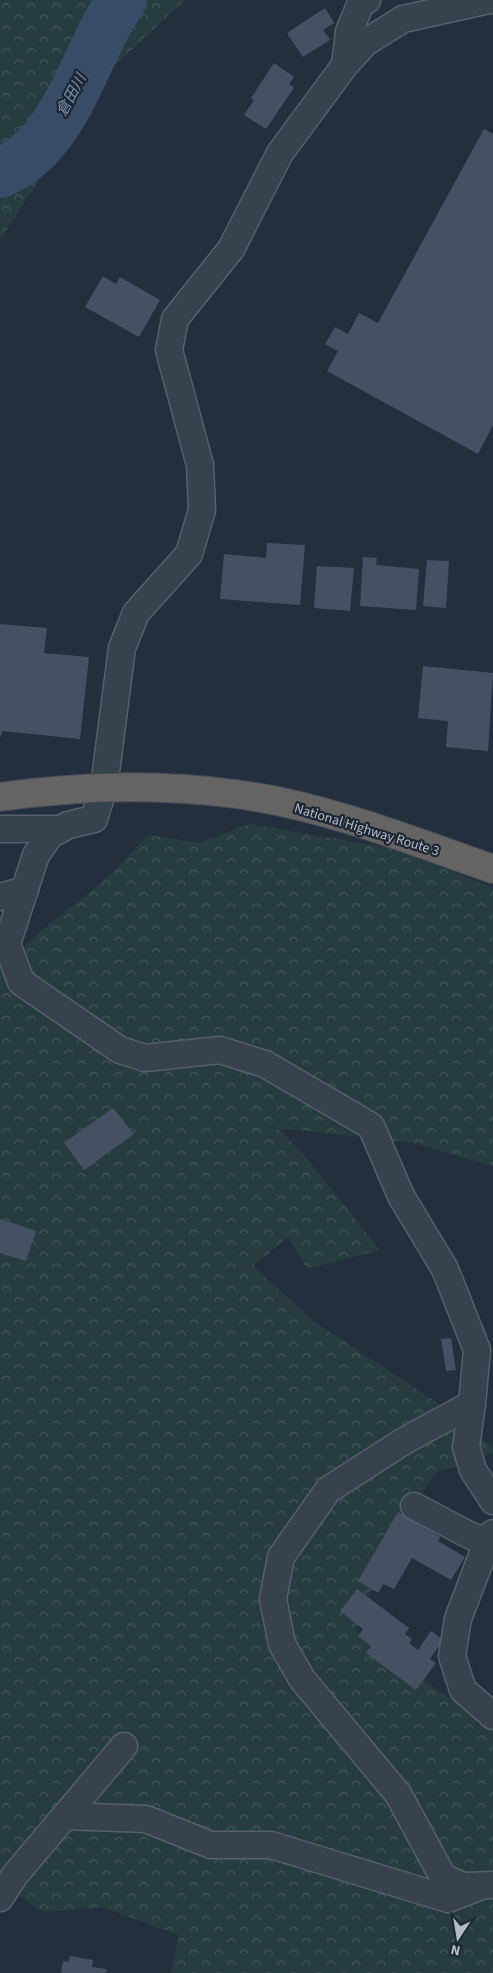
<svg xmlns="http://www.w3.org/2000/svg" width="493" height="1973" viewBox="0 0 493 1973" font-family="'Source Sans 3','Noto Sans JP',sans-serif">
<style>
.forest{fill:url(#forest-crowns)}
.lines{fill:none;stroke-linecap:round;stroke-linejoin:round}
.river{stroke:#394c67;stroke-width:50}
.building{fill:#455162}
.minor-casing{stroke:#565f6c;stroke-width:29}
.trunk-casing{stroke:#434c59;stroke-width:30}
.minor{stroke:#38414e;stroke-width:26}
.trunk{stroke:#656462;stroke-width:28}
.labels{text-anchor:middle;stroke-width:4.5;stroke-linejoin:round;paint-order:stroke}
.street-label{font-size:14px;fill:#b4bcc9;stroke:#1d2633}
.water-label{font-size:15px;font-style:italic;fill:#7c92b1;stroke:#1d2633}
</style>
<defs>
<pattern id="forest-crowns" width="20" height="18" patternUnits="userSpaceOnUse" patternTransform="scale(1.25)"><rect width="20" height="18" fill="#263c3f"/><path d="M2 6a3 3 0 1 1 6 0M12 15a3 3 0 1 1 6 0" fill="none" stroke="#435659"/></pattern>
</defs>
<rect width="100%" height="100%" fill="#242f3e"/>
<!-- forest -->
<g class="forest">
<polygon points="0,0 185,0 114,66 0,240"/>
<polygon points="249,824 396,849 493,888 493,1166 414,1143 278,1128 309,1161 380,1250 307,1269 288,1237 253,1266 313,1321 445,1408 493,1448 493,1453 436,1473 392,1534 356,1632 493,1729 493,1973 171,1973 179,1935 101,1907 43,1912 0,1882 0,969 40,932 107,878 149,835 199,843"/>
</g>
<g class="lines">
<!-- river -->
<path class="river" d="M 0,173 C 69,143 82,56 122,0"/>
</g>
<!-- building -->
<g class="building">
<polygon points="325,8 334,23 323,30 330,40 303,57 287,33"/>
<polygon points="274,63 294,77 289,84 294,88 266,129 244,115 254,100 251,98"/>
<polygon points="484,129 493,134 493,425 478,454 327,371 338,351 325,344 335,327 348,334 359,313 378,323"/>
<polygon points="103,276 116,284 120,277 160,300 139,337 85,307"/>
<polygon points="267,543 305,545 300,605 220,599 224,554 266,558"/>
<polygon points="363,557 377,558 376,565 419,569 416,610 360,606"/>
<polygon points="427,560 449,561 446,608 423,606"/>
<polygon points="317,566 354,568 350,611 314,608"/>
<polygon points="0,624 47,628 44,653 89,657 80,739 2,731 0,738"/>
<polygon points="423,666 493,673 488,751 446,747 448,721 418,718"/>
<polygon points="113,1108 134,1134 84,1170 64,1143"/>
<polygon points="0,1219 36,1231 26,1261 0,1253"/>
<polygon points="451,1338 456,1370 446,1371 441,1339"/>
<polygon points="398,1512 440,1537 438,1541 465,1557 451,1580 412,1558 394,1589 383,1584 378,1593 358,1581"/>
<polygon points="357,1589 409,1628 405,1634 412,1639 409,1643 418,1650 431,1631 443,1640 430,1659 436,1663 416,1690 366,1653 371,1646 358,1636 363,1629 340,1611"/>
<polygon points="70,1956 93,1960 92,1967 107,1969 106,1973 61,1973 63,1961 68,1962"/>
</g>
<g class="lines">
<!-- minor casing -->
<g class="minor-casing">
<g id="minor">
<polyline points="367,0 360,5 349,32 345,65 280,153 231,249 175,319 169,350 200,465 202,510 189,554 136,613 122,648 104,787 94,819 68,825 50,835 36,855 7,944 21,982 120,1050 145,1058 220,1050 265,1064 371,1126 401,1196 445,1269 477,1350 472,1404"/>
<polyline points="345,65 365,43 403,19 489,0"/>
<polyline points="0,829 61,829"/>
<polyline points="0,897 25,890"/>
<polyline points="493,1501 473,1470 466,1447 472,1404 404,1441 328,1490 281,1557 273,1599 282,1644 302,1679 398,1794 443,1877 463,1886 493,1885"/>
<polyline points="414,1506 473,1537 488,1540 493,1533"/>
<polyline points="488,1540 458,1619 452,1656 463,1690 493,1716"/>
<polyline points="65,1816 146,1819 211,1845 271,1845 448,1899 479,1887"/>
<polyline points="0,1898 15,1875 124,1746"/>
</g>
</g>
<!-- trunk casing -->
<g class="trunk-casing">
<path id="trunk" d="M 0,797 C 78,786 156,783 235,794 C 322,805 410,840 493,869"/>
</g>
<!-- minor -->
<use href="#minor" class="minor"/>
<!-- trunk -->
<use href="#trunk" class="trunk"/>
</g>
<g class="labels">
<!-- street labels -->
<g class="street-label">
<text transform="translate(367 829) rotate(17)" y="5">National Highway Route 3</text>
</g>
<!-- water labels -->
<g class="water-label">
<text transform="translate(71 95) rotate(-62)" y="5">倉田川</text>
</g>
</g>
<!-- north arrow -->
<g transform="translate(458 1938) rotate(192)" stroke="#1d2633" stroke-width="4" paint-order="stroke">
<path d="M0-4L9 19L0 12L-9 19Z" fill="#b4bcc9"/>
<text y="-8" font-size="14" font-weight="bold" text-anchor="middle" fill="#b4bcc9">N</text>
</g>
</svg>
